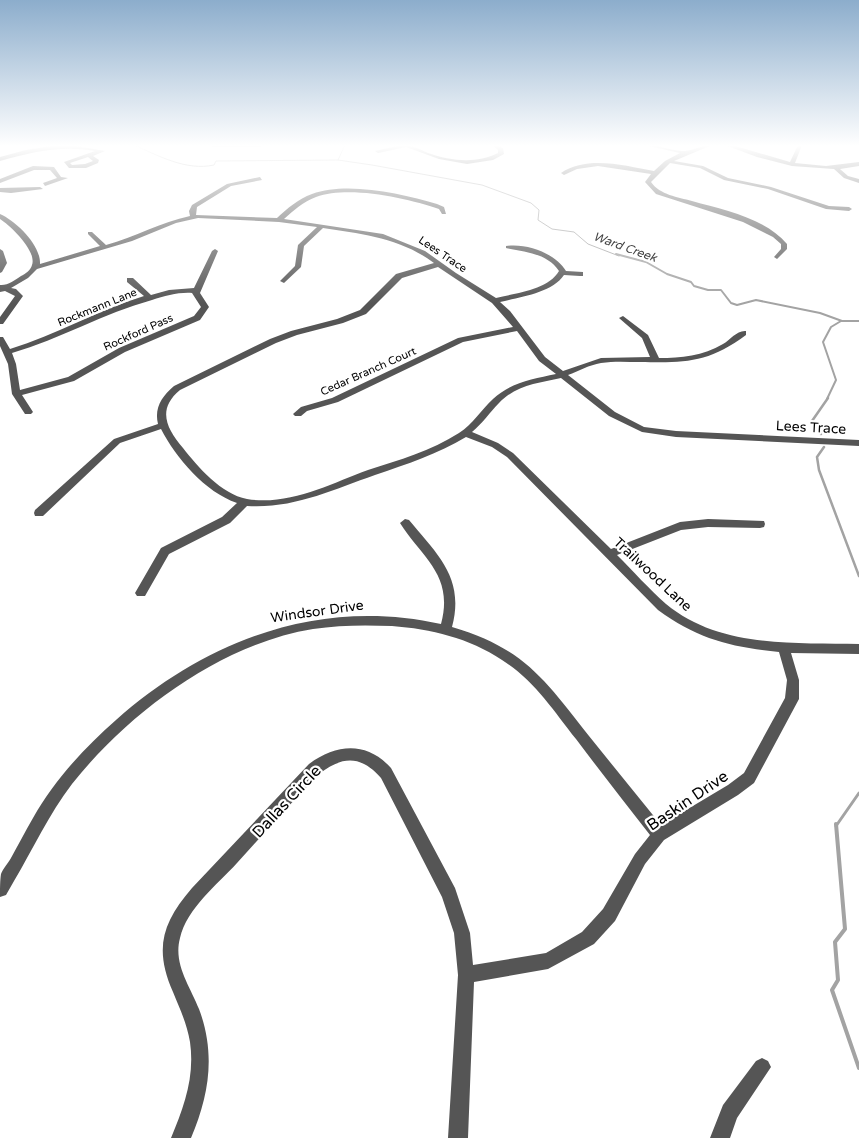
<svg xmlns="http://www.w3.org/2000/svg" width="859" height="1138" viewBox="0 0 859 1138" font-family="'Varela Round',sans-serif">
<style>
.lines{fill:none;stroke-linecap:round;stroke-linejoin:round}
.stream-far4{stroke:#a3a3a3;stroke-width:1}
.stream-far3{stroke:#a3a3a3;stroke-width:2}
.stream-far2{stroke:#a3a3a3;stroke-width:2.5}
.stream-far1{stroke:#a3a3a3;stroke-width:3}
.stream{stroke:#a3a3a3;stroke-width:4}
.minor{fill:#555;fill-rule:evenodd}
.labels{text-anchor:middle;stroke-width:4.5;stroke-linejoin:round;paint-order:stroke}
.far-street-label{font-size:11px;fill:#000;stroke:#fff}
.far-water-label{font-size:12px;font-style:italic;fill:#444;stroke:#fff}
.street-label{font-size:14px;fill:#000;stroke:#fff}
.near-street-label{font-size:16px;fill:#000;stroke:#fff}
</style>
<rect width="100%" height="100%" fill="#fff"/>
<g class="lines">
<!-- stream-far4 -->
<g class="stream-far4">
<path d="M 134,145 C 159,156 186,171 214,165 L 216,161 L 338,160 L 372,165 L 482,185 L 531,203 L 539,210 L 538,220 L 552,229 L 574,232 L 588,244 L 619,256"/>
<polyline points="338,160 345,145"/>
</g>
<!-- stream-far3 -->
<g class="stream-far3">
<polyline points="616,254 646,262 667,274 691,282 694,286 708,290 721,290 731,303 737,305 756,300 820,313 842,321 859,321"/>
<polyline points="827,399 836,380 823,342 831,327 841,321"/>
</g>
<!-- stream-far2 -->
<g class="stream-far2">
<polyline points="821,434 812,421 828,398"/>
<polyline points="824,447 817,457 819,470 859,576"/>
</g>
<!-- stream-far1 -->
<polyline class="stream-far1" points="836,826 859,793"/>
<!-- stream -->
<polyline class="stream" points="836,824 845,929 835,942 838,980 832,990 859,1068"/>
<!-- minor -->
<g class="minor">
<polygon points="209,145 264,145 261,147 212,147"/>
<path d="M 402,145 C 412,145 419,149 428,153 C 451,161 476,164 498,153 L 498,150 L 492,145 L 497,145 L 503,148 L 504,154 L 493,160 L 467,164 L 439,159 L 406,147 L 378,153 L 375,151 Z"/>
<path d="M 644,145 C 658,143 671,152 685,151 C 694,150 702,145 712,145 L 674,161 L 703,166 L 728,178 L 771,187 L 829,206 L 849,207 L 852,209 L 849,211 L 826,209 L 768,189 L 724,180 L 700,168 L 670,163 L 651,182 C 660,195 678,197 692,201 C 724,210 765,218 787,244 L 787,249 L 777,259 L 774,257 L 781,249 L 781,244 L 773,237 L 743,222 L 656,194 L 645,182 L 651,174 L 598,166 L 577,169 L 564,175 L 561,173 C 588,155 625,166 654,171 L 665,161 L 680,153 Z"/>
<polygon points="725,145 732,145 790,162 798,145 802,145 795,163 826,166 859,162 859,166 840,169 848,176 859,179 859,183 844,178 834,169 792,166 757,157"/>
<path d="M 51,146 L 76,146 L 105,151 L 93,156 L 99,160 L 98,163 L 86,168 L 69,168 L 64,162 L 95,151 C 62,145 32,152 0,161 L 0,157 L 26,150 ZM 88,157 L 93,161 L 85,164 L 72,165 L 70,163 Z"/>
<polygon points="33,166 54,167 61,177 68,178 45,186 43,183 57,178 50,170 34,170 0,183 0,179"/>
<path d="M 260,177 L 262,180 L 231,186 L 197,207 L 196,215 L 277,218 C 288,208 298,199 312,194 C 348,181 402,194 437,204 L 444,207 L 446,214 L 442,214 L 439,209 C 407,198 349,185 316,197 C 303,202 294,210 284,219 L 383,234 L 425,251 L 456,273 L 496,298 C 516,293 548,290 559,271 C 547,253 525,252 506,248 L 506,246 C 527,243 555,253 566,271 L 583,272 L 583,276 L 580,276 L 564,275 C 552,293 520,297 500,302 L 510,311 L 545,357 L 563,371 L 601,358 L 650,357 L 642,338 L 619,318 L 623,316 L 648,335 L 659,358 C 681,358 703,356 723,344 C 730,340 737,330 746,331 L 746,335 C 708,363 685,363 640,362 C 627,362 614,361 601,363 C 589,365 579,371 568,375 L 615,412 L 644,427 L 676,431 L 859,440 L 859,446 L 676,437 L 642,432 L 609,416 L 561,378 C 538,383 516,385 499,403 C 490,412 482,424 472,432 L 498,443 L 513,453 L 611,549 L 680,522 L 708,519 L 764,521 L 765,524 L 764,527 L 760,528 L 708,527 L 681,530 L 617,555 C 633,571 649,589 666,604 C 719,648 794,643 859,644 L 859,654 L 791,653 L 799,680 L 799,699 L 754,783 L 738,795 L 664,840 L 645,864 L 615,921 L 594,944 L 548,969 L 474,982 L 468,1138 L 448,1138 L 458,975 L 454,933 L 442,897 L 381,778 C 361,755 342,756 319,774 C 291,803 264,833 237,863 C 217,885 187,908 180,938 C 173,964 190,986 199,1009 C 216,1054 209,1096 191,1138 L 171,1138 C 184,1107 195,1077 190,1042 C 187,1024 180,1009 173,992 C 154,949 162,923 192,888 L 309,764 C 337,744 366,741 391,768 L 455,888 L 470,933 L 473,965 L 546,953 L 582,932 L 603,909 L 635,854 L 650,835 C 625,803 600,771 576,739 C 553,710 534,680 502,660 C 469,638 431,629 392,626 C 365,625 339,625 313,629 C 221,644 129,712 72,784 C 49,814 33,849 14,881 L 6,895 L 0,897 C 0,890 0,880 1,874 C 3,869 8,863 11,858 C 18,845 25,832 33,818 C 54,781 83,749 116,720 C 206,640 320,597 441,624 C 454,575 423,559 400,523 L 405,519 L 409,520 C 438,555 465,578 452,627 C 524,648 545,680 589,736 C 613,766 637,795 661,825 L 728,785 L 744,773 L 785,698 L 787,680 L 779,652 C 730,647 698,639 658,610 L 507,457 L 492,447 L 466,437 C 438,454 407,464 375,475 C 332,490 293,509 247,506 L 230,523 L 169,554 L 145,596 L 137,596 L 135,593 L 161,548 L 222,517 L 237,503 C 205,492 176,458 161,429 L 120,443 L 43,516 L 35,516 L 34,513 L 35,510 L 114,439 L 158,424 C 154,408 162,396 174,386 L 270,339 L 291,331 L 337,319 L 360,310 L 396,274 L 434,263 C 401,238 362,234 323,228 L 304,246 L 301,267 L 284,283 L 280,281 L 295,266 L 298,245 L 317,227 L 279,222 L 198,218 L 176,223 L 132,241 L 37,269 L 28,278 L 11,288 L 16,289 L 23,296 L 3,324 L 0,324 L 0,317 L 15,296 L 5,291 L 0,292 L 0,285 C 7,286 15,280 21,276 C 25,274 31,270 32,265 C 37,251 11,226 0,219 L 0,214 C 16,221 41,245 40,264 L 100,246 L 88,234 L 88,232 L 92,232 L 106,245 C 135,237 161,222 190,216 L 189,211 L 192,205 L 227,184 ZM 438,267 L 492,303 L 513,327 L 458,338 L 332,398 L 301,407 L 293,414 L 295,416 L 301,416 L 307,411 L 338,402 L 463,342 L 517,331 L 539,361 L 556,374 C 533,379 511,382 493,399 C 481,410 473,424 459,433 C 431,451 399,460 368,470 C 330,484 289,506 247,499 C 221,494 198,467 183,448 C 166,428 157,409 180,390 L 276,343 L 297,335 L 343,323 L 366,314 L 402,278 Z"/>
<polygon points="0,188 40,187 43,189 11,193 0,192"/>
<polygon points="0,249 3,251 7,263 2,272 0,273"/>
<path d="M 215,249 L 218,251 L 200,293 L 209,307 L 200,320 L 125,352 L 74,381 L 22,395 L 33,412 L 31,414 L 25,414 L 12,394 L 8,364 L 0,346 L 0,337 L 3,337 L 10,349 C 56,335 98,310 144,296 L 127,282 L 127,278 L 133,278 L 151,295 L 169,290 L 194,288 L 212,251 ZM 192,293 L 201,307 L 194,316 L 119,348 L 68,377 L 20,390 L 16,364 L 12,353 C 60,339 104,313 152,300 C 165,296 179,292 192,293 Z"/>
<polygon points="762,1058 768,1061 771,1067 737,1118 730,1138 710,1138 723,1105 756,1061"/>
</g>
</g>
<!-- sky -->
<linearGradient id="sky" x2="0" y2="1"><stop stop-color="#8cadcc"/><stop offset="0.48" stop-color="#fff"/><stop offset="1" stop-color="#fff" stop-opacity="0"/></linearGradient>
<rect width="859" height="304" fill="url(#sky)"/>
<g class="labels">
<!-- far-street labels -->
<g class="far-street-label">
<text transform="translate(443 254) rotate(34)" y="4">Lees Trace</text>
<text transform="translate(97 307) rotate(-22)" y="4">Rockmann Lane</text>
<text transform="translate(138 332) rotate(-24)" y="4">Rockford Pass</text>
<text transform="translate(368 371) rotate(-24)" y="4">Cedar Branch Court</text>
</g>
<!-- far-water labels -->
<g class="far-water-label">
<text transform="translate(625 247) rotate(20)" y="4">Ward Creek</text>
</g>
<!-- street labels -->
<g class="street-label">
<text transform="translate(811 427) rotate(3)" y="5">Lees Trace</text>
<text transform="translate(653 574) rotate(43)" y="5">Trailwood Lane</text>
<text transform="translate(317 611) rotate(-8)" y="5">Windsor Drive</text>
</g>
<!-- near-street labels -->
<g class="near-street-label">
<text transform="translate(687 800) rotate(-34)" y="6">Baskin Drive</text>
<text transform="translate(286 801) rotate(-47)" y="6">Dallas Circle</text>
</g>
</g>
</svg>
